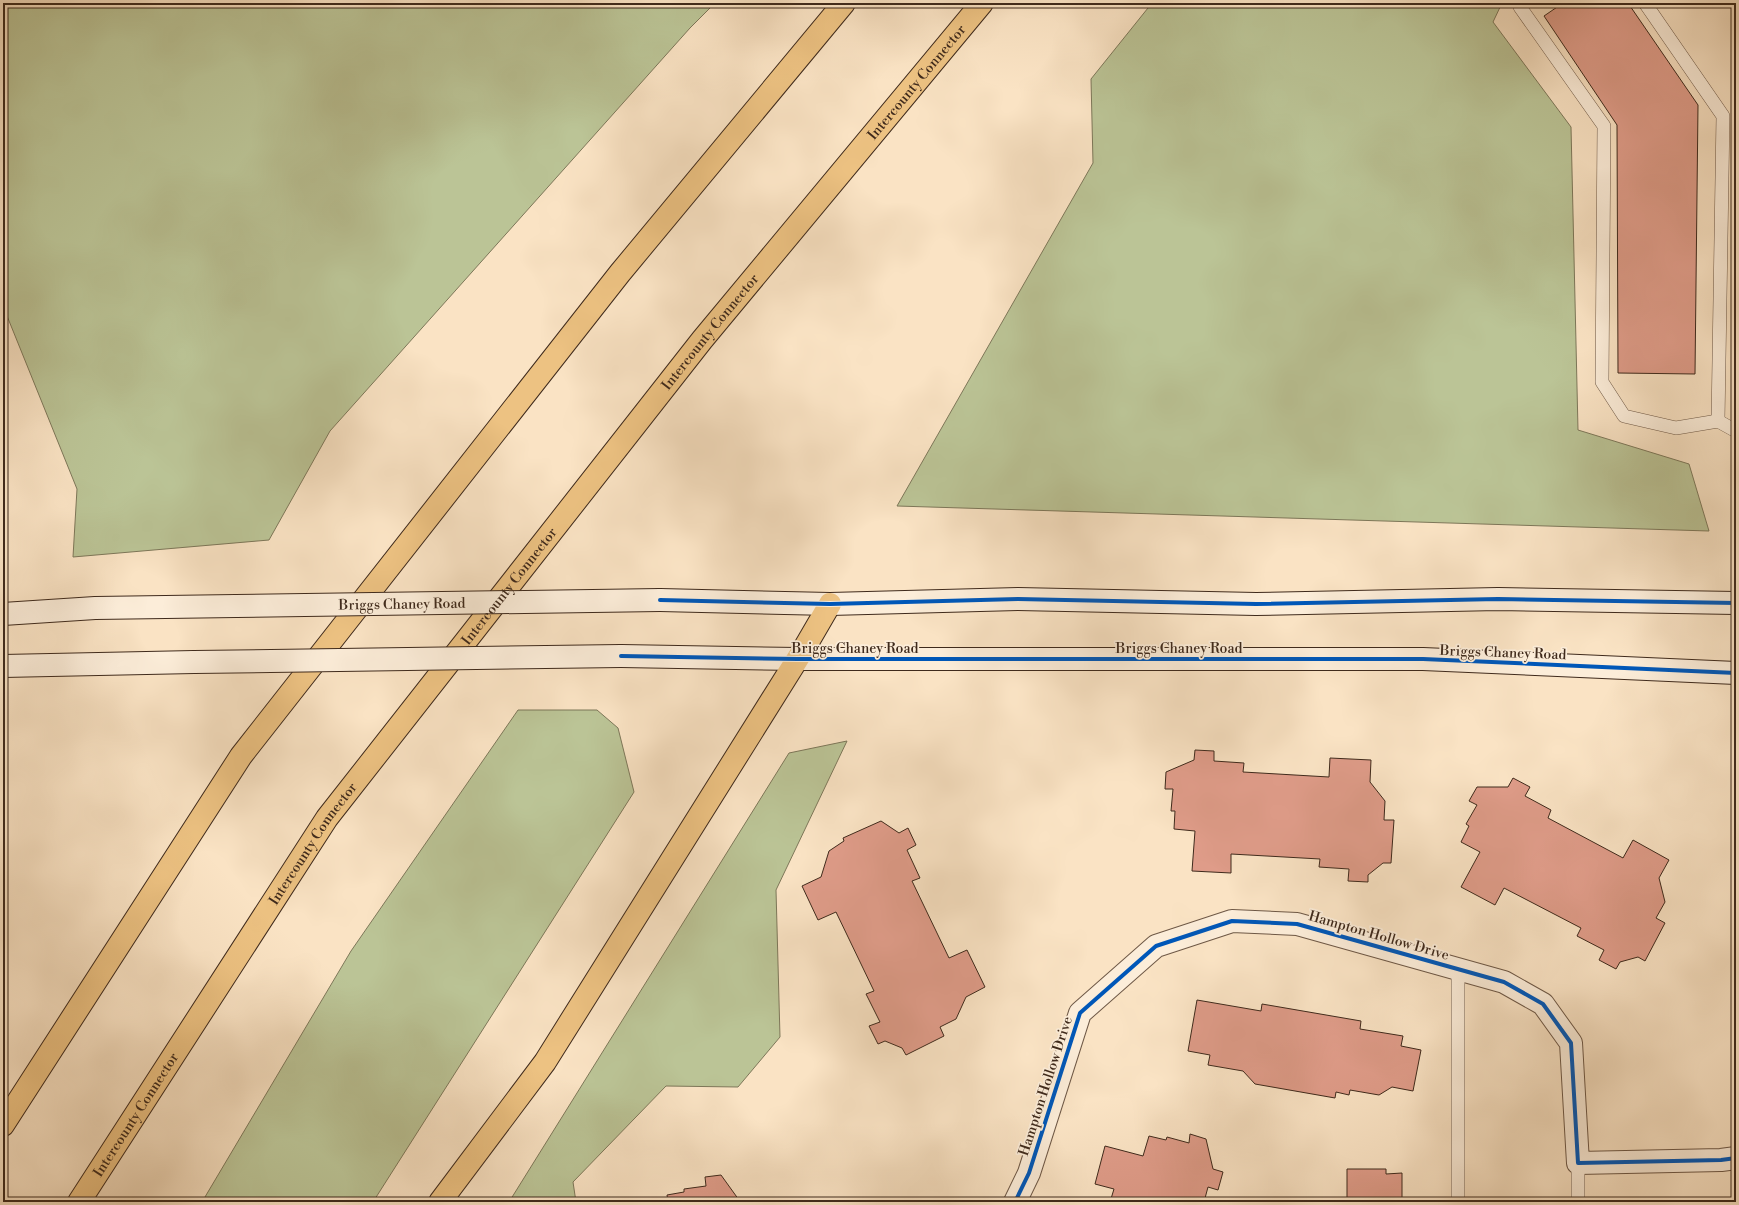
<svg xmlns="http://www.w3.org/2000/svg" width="1739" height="1205" viewBox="0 0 1739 1205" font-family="'Libre Bodoni',serif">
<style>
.green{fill:#bbc496;stroke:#7d7759}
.building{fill:#df9c89;stroke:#3f2a1c}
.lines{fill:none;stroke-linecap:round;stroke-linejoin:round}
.lane-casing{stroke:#6e5846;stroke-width:14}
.street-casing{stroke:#6e5846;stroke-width:24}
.secondary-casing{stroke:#3f2a1c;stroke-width:24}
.highway-casing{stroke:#3f2a1c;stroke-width:24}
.lane{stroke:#fcedd9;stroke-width:13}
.street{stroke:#fcedd9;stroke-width:22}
.secondary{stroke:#fcedd9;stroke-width:22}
.highway{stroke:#edc282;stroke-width:22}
.secondary-bridge-casing{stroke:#3f2a1c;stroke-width:24;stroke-linecap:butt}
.secondary-bridge{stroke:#fcedd9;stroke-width:22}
.cycleway-casing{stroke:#fcedd9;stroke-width:6}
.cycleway{stroke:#0057b8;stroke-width:4}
.labels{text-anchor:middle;stroke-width:3.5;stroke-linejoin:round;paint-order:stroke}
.street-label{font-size:14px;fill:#3f2a1c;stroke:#fcedd9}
</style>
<rect width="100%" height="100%" fill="#fae3c4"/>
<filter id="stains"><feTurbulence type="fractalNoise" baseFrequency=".005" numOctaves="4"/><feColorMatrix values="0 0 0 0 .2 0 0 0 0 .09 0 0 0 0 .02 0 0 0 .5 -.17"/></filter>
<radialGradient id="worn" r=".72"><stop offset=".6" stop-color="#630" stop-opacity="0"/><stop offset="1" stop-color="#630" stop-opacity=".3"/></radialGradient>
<!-- green -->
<g class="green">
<polygon points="3,3 715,3 690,28 330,431 269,540 73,557 77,489 3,306"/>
<polygon points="1152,3 1502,3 1493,22 1571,127 1578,430 1689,464 1709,531 897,506 1093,163 1091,79"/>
<polygon points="518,710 597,710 618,728 634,792 373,1202 202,1202 351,951"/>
<polygon points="847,741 776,890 780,1037 738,1087 666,1086 573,1182 576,1202 509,1202 789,753"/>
</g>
<!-- building -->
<g class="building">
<polygon points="1563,3 1628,3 1698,105 1695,374 1618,373 1617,125 1544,16"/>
<polygon points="1195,750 1214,751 1214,761 1244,763 1243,772 1329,777 1330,758 1371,760 1370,782 1385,801 1384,820 1394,820 1391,863 1383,863 1368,875 1368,882 1348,881 1349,869 1319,867 1320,859 1231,854 1231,873 1192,871 1195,831 1174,829 1175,811 1171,811 1173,789 1165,789 1166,772 1194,760"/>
<polygon points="1513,778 1530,787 1525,796 1551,810 1548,818 1623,858 1633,840 1669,860 1659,878 1665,902 1656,918 1665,923 1645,961 1638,957 1620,962 1616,969 1599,960 1604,950 1577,936 1581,928 1504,888 1495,905 1461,887 1480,852 1461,842 1469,826 1466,824 1477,805 1469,801 1477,787 1508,787"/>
<polygon points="881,821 899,833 908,828 916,845 907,850 920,878 912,881 949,958 967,950 985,987 966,997 956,1019 940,1027 944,1036 906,1055 902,1048 885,1041 878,1044 869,1026 880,1022 866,994 874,991 836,912 818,920 802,886 821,877 829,851 844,841 843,838"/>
<polygon points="1197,1000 1261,1011 1262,1004 1361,1021 1360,1029 1403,1036 1401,1046 1421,1050 1413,1091 1392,1087 1379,1095 1350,1090 1349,1095 1336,1092 1335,1098 1255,1084 1243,1071 1208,1065 1210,1055 1188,1051"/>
<polygon points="1190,1134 1206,1139 1213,1169 1223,1172 1218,1190 1208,1187 1204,1202 1110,1202 1114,1189 1095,1184 1105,1146 1143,1156 1149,1136 1166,1140 1167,1137 1189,1143"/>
<polygon points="1347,1169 1386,1169 1386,1174 1402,1173 1402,1201 1347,1202"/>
<polygon points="721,1175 739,1200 749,1199 749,1202 668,1202 667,1195 684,1192 684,1189 706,1186 705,1177"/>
</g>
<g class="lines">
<!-- lane casing -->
<g class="lane-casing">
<g id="lane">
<polyline points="1521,3 1520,7 1604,126 1602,382 1624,416 1676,428 1718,421 1736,431"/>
<polyline points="1645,3 1723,116 1718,421"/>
<polyline points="1458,1202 1458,969"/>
<polyline points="1578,1202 1578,1163"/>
</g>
</g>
<!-- street casing -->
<g class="street-casing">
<polyline id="street" points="1015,1202 1029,1173 1080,1013 1156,946 1232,921 1297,924 1504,982 1543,1004 1571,1043 1578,1163 1721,1160 1736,1158"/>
</g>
<!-- secondary casing -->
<g class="secondary-casing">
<g id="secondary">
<polyline points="660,600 830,604 1018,599 1256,604 1498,599 1736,603"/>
<polyline points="3,614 95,608 236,606"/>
<polyline points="621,656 798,659 1423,659 1736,673"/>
<polyline points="3,666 194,662"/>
</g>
</g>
<!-- highway casing -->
<g class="highway-casing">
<g id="highway">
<polyline points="3,1125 241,756 620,273 844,3"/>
<path id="s1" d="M 79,1202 L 327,818 L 702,340 L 982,3"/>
<polyline points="440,1202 545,1062 805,647 830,604"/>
</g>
</g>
<!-- lane -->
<use href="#lane" class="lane"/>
<!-- street -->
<use href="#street" class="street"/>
<!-- secondary -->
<use href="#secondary" class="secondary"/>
<!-- highway -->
<use href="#highway" class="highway"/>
<!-- secondary-bridge casing -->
<g class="secondary-bridge-casing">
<g id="secondary-bridge">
<path id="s2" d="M 236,606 L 660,600"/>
<polyline points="194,662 621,656"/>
</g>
</g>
<!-- secondary-bridge -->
<use href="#secondary-bridge" class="secondary-bridge"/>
<!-- cycleway casing -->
<g class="cycleway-casing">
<g id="cycleway">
<polyline points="660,600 830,604 1018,599 1256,604 1498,599 1736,603"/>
<polyline points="621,656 798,659 1423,659 1736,673"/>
<polyline points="1015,1202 1029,1173 1080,1013 1156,946 1232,921 1297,924 1504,982 1543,1004 1571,1043 1578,1163 1721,1160 1736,1158"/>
</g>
</g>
<!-- cycleway -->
<use href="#cycleway" class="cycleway"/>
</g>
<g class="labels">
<!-- street labels -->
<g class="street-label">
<text dy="5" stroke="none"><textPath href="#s1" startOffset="1400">Intercounty Connector</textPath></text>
<text dy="5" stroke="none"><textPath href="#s1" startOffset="1076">Intercounty Connector</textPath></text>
<text dy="5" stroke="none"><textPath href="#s1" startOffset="752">Intercounty Connector</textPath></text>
<text dy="5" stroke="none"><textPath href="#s2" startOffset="166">Briggs Chaney Road</textPath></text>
<text x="855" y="653">Briggs Chaney Road</text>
<text x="1179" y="653">Briggs Chaney Road</text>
<text transform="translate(1503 652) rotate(2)" y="5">Briggs Chaney Road</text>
<text dy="5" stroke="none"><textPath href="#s1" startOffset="428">Intercounty Connector</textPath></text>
<text transform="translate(1379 935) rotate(16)" y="5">Hampton Hollow Drive</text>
<text transform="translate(1045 1086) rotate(-72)" y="5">Hampton Hollow Drive</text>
<text dy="5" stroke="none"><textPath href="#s1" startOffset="104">Intercounty Connector</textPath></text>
</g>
</g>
<!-- margin -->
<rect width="1739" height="1205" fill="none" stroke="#fae3c4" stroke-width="16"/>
<rect x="4" y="4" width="1731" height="1197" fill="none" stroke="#3f2a1c" stroke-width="2"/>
<rect x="8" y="8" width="1723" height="1189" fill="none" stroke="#3f2a1c"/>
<rect width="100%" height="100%" filter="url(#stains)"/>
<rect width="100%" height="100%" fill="url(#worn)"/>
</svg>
